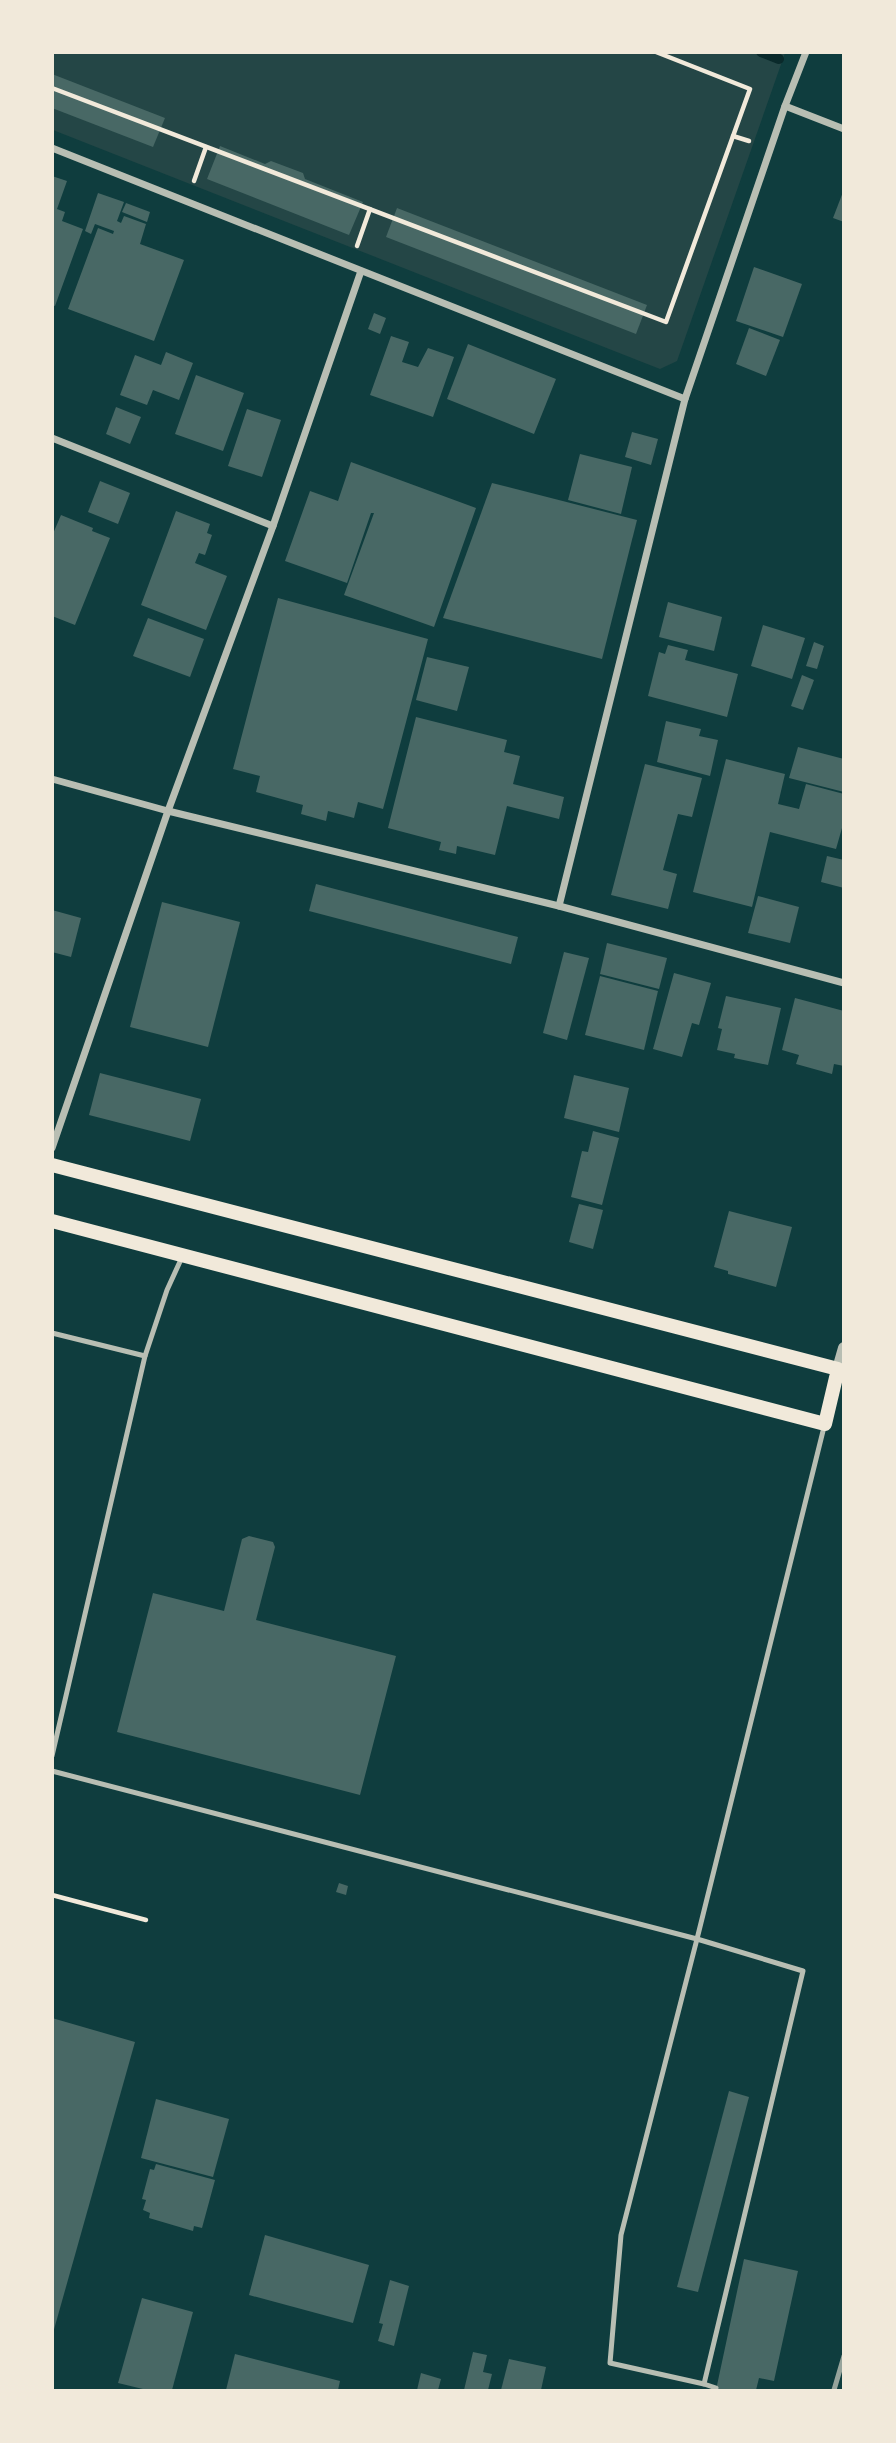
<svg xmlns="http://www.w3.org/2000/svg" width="896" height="2443" viewBox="0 0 896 2443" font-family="Cabin,sans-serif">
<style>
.green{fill:#244646}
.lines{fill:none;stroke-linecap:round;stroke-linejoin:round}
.stream{stroke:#0a2a2b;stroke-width:10}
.building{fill:#486865}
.path{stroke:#f1e9da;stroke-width:4.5}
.service{stroke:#b8beb3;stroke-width:5}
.minor{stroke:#b8beb3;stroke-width:7}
.tertiary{stroke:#b8beb3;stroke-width:12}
.secondary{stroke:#f1e9da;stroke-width:14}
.rail{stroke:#97a49c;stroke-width:5}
</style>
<rect width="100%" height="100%" fill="#0f3d3e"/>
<!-- green -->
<polygon class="green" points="52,53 785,53 677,361 660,369 53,130"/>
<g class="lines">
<!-- stream -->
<polyline class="stream" points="761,52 779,59"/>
</g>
<!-- building -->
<g class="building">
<polygon points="52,74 165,118 153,147 52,108"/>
<polygon points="220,146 265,164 271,161 303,173 305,179 363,202 349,235 207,179"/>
<polygon points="52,176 67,181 57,209 65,212 62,221 83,229 55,306 52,305"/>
<polygon points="843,192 844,192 844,222 833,218"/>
<polygon points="98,193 124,202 117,221 121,223 124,216 146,224 140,244 184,260 154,341 68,309 98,228 113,234 114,231 95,224 91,234 85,231"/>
<polygon points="126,203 150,212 147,222 122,212"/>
<polygon points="397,208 647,305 636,334 386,237"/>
<polygon points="754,267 802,284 783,337 736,321"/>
<polygon points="374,313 386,318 380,334 368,329"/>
<polygon points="749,328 780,340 766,376 736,364"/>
<polygon points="391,336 409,342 402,362 418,367 428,348 454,357 433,417 370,395"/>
<polygon points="468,344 556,379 534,434 447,399"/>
<polygon points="166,352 193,363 179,400 153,390 147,405 120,395 135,355 161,365"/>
<polygon points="196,375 244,393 223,451 175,434"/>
<polygon points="116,407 141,417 130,444 106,434"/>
<polygon points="247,409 281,420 262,477 228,466"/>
<polygon points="632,432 658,439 651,465 625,457"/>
<polygon points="580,454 632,467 621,514 568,500"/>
<polygon points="351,462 476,508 434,627 344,595 374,513 371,513 347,583 285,561 310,491 338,501"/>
<polygon points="100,481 130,493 118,524 88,512"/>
<polygon points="492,483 637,520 602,659 443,618"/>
<polygon points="176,511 210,524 207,533 212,535 205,555 199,553 195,563 227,576 206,630 141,605"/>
<polygon points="61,515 93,528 92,531 110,538 75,625 52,616 52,536"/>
<polygon points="278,598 428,639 383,809 358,802 354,818 328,811 326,821 301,814 303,805 256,792 260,776 233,769"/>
<polygon points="668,602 722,617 714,651 659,637"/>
<polygon points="148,618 204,639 190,677 133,656"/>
<polygon points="763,625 805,638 792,679 751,666"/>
<polygon points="814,642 824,646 817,669 806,666"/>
<polygon points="668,645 688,650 685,660 738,674 727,717 648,696 659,652 665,654"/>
<polygon points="427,657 469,667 457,711 416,700"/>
<polygon points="802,675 814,680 803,710 791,706"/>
<polygon points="416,717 507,740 504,752 520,756 513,784 564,797 559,819 507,806 495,855 457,846 456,854 439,850 441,842 388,828"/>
<polygon points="666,721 701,729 699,736 718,740 710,776 657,762"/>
<polygon points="798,747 844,759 844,792 789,778"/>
<polygon points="726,759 785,774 778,804 799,809 806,784 844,794 844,821 836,849 770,832 752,907 693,892"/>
<polygon points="645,764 702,778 692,817 678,814 663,870 677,874 668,909 611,895"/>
<polygon points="827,856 844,860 844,888 821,882"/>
<polygon points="316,884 518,937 511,964 309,911"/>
<polygon points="758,896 799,907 790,943 748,933"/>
<polygon points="162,902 240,922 208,1047 130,1027"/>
<polygon points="52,910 81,918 71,957 52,952"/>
<polygon points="607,943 667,958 659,989 600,974"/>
<polygon points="564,952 589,958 567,1040 543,1033"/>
<polygon points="674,973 711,983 699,1025 692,1023 682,1057 653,1049"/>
<polygon points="600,976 658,991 644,1050 585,1035"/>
<polygon points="726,996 781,1008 768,1065 734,1058 735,1054 717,1050 722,1029 718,1028"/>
<polygon points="795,998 844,1011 844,1066 834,1064 832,1074 796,1064 799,1055 782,1050"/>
<polygon points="100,1073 201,1099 190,1141 89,1115"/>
<polygon points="574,1075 629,1088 619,1132 564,1118"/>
<polygon points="593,1131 619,1138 602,1205 571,1197 582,1151 588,1152"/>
<polygon points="579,1204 603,1210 593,1249 569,1242"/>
<polygon points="729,1211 792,1227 776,1287 728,1274 728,1271 714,1267"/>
<polygon points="249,1536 273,1542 275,1547 256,1620 396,1656 360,1795 117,1732 153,1593 224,1611 242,1539"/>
<polygon points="339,1883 348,1886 346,1895 336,1892"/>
<polygon points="52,2018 135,2042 53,2333 52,2333"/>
<polygon points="729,2091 749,2097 698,2292 677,2287"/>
<polygon points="156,2099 229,2119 213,2177 141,2158"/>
<polygon points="156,2164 215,2180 202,2228 194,2226 193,2231 149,2218 150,2213 143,2210 146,2200 142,2199 150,2169 154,2170"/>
<polygon points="265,2235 369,2265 353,2323 249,2295"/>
<polygon points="744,2259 798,2271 774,2381 759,2378 756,2390 716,2390"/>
<polygon points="390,2280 409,2286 394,2346 378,2341 383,2324 379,2323"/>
<polygon points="142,2298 193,2312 172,2390 147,2390 118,2383"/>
<polygon points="473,2352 487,2355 483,2372 492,2374 488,2390 464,2390"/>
<polygon points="235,2354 340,2381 338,2390 226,2390"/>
<polygon points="509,2359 546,2367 541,2390 501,2390"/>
<polygon points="421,2373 441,2379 438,2390 417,2390"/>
</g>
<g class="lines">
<!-- path -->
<g class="path">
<polyline points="52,88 666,322 750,89 656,52"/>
<polyline points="733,136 749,141"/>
<polyline points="194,181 206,147"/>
<polyline points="357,246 370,209"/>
<polyline points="52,1895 146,1920"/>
</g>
<!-- service -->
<g class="service">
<polyline points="52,1333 145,1356"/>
<polyline points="52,1756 145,1356 167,1290 183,1255"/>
<polyline points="52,1771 697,1939 824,1427"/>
<polygon points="697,1939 803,1971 704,2384 610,2363 621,2235"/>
<polyline points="704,2384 716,2388"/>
</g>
<!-- minor -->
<g class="minor">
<polyline points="785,106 844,129"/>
<polyline points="52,148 685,399"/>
<polyline points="52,438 273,526"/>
<polyline points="52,779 168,811 559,906 844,983"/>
<polyline points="559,906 685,399 785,106 806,52"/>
<polyline points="52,1148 168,811 273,526 361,271"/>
</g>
<!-- tertiary -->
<polyline class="tertiary" points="838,1369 844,1348"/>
<!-- secondary -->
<polyline class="secondary" points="52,1165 838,1369 825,1424 52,1221"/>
<!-- rail -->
<polyline class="rail" points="834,2390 844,2356"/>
</g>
<!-- border -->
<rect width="896" height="2443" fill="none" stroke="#f1e9da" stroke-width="108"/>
</svg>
